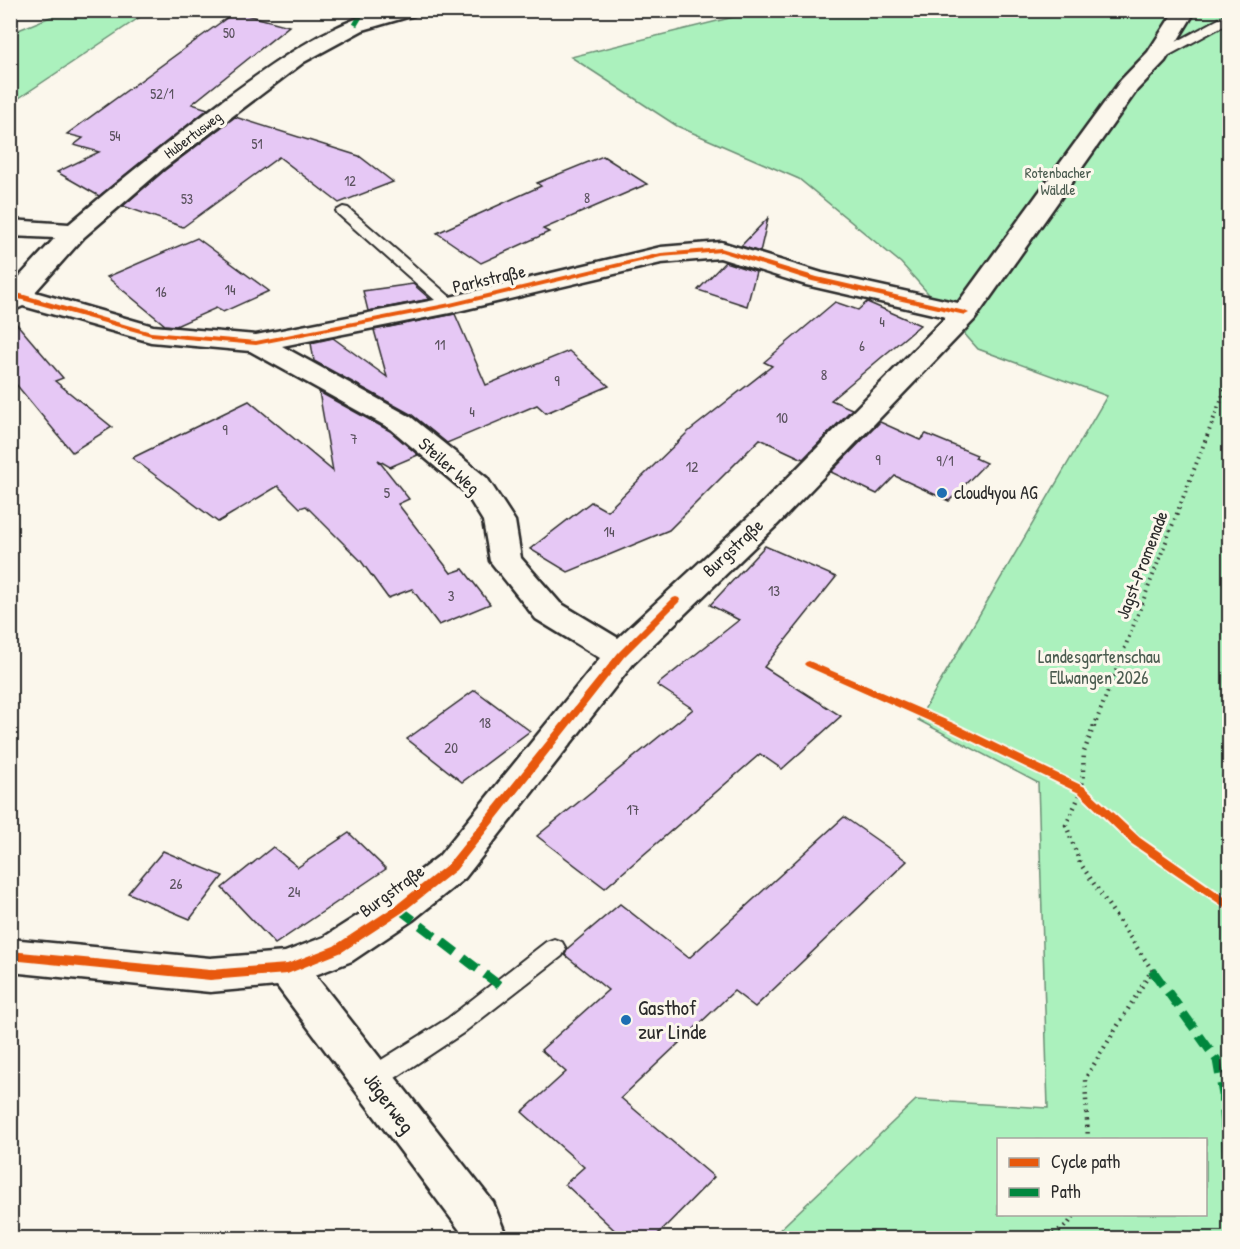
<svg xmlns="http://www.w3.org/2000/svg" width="1240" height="1249" viewBox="0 0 1240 1249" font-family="'Patrick Hand',sans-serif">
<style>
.green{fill:#abf1bd;stroke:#6b8e74;stroke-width:1.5;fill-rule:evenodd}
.building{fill:#e6c8f5;stroke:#2b2b2b;stroke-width:1.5}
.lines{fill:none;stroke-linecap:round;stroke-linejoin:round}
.service-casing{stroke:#2b2b2b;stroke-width:4}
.minor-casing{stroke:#2b2b2b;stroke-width:5}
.path-far1{stroke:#2b2b2b;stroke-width:4;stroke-dasharray:1.5 4.5;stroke-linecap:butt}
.path{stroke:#2b2b2b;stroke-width:4.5;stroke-dasharray:1.5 5;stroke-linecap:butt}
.service{fill:#fbf7ec;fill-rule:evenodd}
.minor{fill:#fbf7ec;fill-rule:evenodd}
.quiet-far1{stroke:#00873e;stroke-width:5;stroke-dasharray:11 5;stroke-linecap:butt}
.quiet{stroke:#00873e;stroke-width:9;stroke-dasharray:18 9;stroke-linecap:butt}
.cycleway-casing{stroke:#fbf7ec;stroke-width:4}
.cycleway{fill:#e8590c;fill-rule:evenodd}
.poi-dot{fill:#1f6fb2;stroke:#fbf7ec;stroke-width:2}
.labels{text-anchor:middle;stroke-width:6;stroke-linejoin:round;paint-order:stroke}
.far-number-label{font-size:14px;fill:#5a525e}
.far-street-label{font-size:15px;fill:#2b2b2b;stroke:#fbf7ec}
.far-park-label{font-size:15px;fill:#4b5c50;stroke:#fbf7ec}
.number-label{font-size:15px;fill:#5a525e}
.street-label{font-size:18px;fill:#2b2b2b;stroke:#fbf7ec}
.poi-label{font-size:18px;fill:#2b2b2b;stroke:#fbf7ec;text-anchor:start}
.park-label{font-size:18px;fill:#4b5c50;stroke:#fbf7ec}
.near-poi-label{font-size:21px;fill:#2b2b2b;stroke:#fbf7ec;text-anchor:start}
.near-street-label{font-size:21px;fill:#2b2b2b;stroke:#fbf7ec}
</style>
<rect width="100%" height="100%" fill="#fbf7ec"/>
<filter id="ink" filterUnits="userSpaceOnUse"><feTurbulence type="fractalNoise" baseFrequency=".0167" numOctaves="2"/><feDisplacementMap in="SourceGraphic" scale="12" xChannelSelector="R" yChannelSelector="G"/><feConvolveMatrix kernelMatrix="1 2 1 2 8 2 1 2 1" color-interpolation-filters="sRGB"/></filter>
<g filter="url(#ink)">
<!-- green -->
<g class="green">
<polygon points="65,11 149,11 16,100 11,99 11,33"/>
<path d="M 758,11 L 1229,11 L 1229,1238 L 771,1238 L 916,1100 L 1048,1108 L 1038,783 L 918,720 L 1107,396 L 978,349 L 901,263 L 799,179 L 677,126 L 571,57 ZM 998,1140 L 1206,1140 L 1206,1214 L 998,1214 Z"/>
</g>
<!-- building -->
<g class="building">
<polygon points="235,12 289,26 192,104 208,109 99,196 57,172 99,152 74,145 83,138 67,134"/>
<polygon points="235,117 359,156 393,182 339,203 279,157 183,227 123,206 165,170"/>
<polygon points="603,156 647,184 543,229 549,232 481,263 437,233 541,186 537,183"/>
<polygon points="768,218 760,252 741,246"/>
<polygon points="197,238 269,291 223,312 216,308 176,326 165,325 107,277"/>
<polygon points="725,262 756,272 747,306 698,290"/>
<polygon points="413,284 430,299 368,311 363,291"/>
<polygon points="835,302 858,310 867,302 920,325 831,400 852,409 803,459 760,439 669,530 568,572 530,549 591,502 607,511 689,431 772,366 764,362"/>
<polygon points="455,314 486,385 569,351 609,386 546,413 537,405 447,443 412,415 314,361 311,343 333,338 387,377 374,330"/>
<polygon points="10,316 63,378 55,381 112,427 72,452 10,377"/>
<polygon points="319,392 390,431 418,455 390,467 378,460 409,499 398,504 451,573 463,569 490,604 439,625 412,589 388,598 361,561 306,506 300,508 278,486 218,522 132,458 249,401 333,471"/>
<polygon points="880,422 920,440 926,434 977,455 975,458 986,463 949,501 895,476 877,494 831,472"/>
<polygon points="765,546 836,577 764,667 841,716 782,769 760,754 605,888 537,836 693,709 657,685 739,620 710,605"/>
<polygon points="475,690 530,731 462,782 407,739"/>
<polygon points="844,817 907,861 755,1007 734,991 621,1098 714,1177 653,1239 624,1239 565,1184 584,1167 522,1112 566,1072 541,1050 608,990 565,955 568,948 620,904 689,958"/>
<polygon points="349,833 386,869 275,944 222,888 273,847 298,867"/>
<polygon points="163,851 223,876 190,919 128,893"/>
</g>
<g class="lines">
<!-- service casing -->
<g class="service-casing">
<g id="service">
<polygon points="1230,13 1230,22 1162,59 1157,60 1150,56"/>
<polygon points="343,207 348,208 456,302 458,305 456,308 444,308 338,214 336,211"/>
<polygon points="554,939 562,942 566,949 562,956 463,1033 380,1088 371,1091 362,1088 359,1080 362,1072 447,1019 546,942"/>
</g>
</g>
<!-- minor casing -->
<g class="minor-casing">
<path id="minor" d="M 381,10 L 416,10 L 414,15 L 363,30 L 304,62 L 164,168 L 84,237 L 35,292 L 153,326 L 256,335 L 450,297 L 661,247 L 721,242 L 822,273 L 958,303 L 1121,80 L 1148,52 L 1175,10 L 1196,10 L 1165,61 L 1137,90 L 975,319 L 777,525 L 633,664 L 465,878 L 413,920 L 352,961 L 315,975 L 493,1202 L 507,1238 L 463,1238 L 459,1229 L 277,986 L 210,992 L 10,972 L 10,939 L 210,958 L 285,952 L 324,937 L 385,898 L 439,856 L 600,658 L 536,619 L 490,561 L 483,521 L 465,492 L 391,429 L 250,351 L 151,342 L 23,306 L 10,312 L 10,287 L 55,238 L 10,236 L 10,220 L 69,224 C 118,182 168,142 219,103 C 271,65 319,29 381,10 ZM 720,258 L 806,285 L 946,317 L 755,511 L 618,638 L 560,603 L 521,558 L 515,521 L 487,478 L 411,417 L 282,346 L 450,313 L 661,263 Z"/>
</g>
<!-- path-far1 -->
<g class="path-far1">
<polyline points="809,664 952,727"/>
<polyline points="1094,727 1230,377"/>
</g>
<!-- path -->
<g class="path">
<polyline points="949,725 1082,790 1136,841 1230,907"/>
<polyline points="1088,1140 1085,1079 1152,970 1080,863 1066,825 1082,790 1084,752 1094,725"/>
<polyline points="1048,1238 1068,1224 1075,1214"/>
</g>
<!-- service -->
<use href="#service" class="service"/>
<!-- minor -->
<use href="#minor" class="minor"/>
<!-- quiet-far1 -->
<polyline class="quiet-far1" points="355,25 364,10"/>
<!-- quiet -->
<g class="quiet">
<polyline points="399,909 503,988"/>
<polyline points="1152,970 1217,1060 1223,1095 1230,1216"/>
</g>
<!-- cycleway casing -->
<g class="cycleway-casing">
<g id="cycleway">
<polygon points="721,248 817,277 965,311 969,313 965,315 812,281 721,252 661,257 450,307 256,345 151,336 15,298 14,296 15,294 21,294 151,332 256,341 450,303 661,253"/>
<polygon points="676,597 679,598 680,600 679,602 624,657 456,870 403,912 342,952 287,974 210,980 10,960 10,951 210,970 287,964 334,946 395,906 448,864 618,653 673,598"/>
<polygon points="809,661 953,723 1085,787 1140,838 1230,901 1230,911 1132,844 1079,793 947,729 806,666 804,664 806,662"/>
</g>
</g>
<!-- cycleway -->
<use href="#cycleway" class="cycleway"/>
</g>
</g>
<!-- markers -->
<g class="poi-dot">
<circle cx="942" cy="493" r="6"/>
<circle cx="626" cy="1020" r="6"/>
</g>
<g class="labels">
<!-- far-number labels -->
<g class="far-number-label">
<text x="229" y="38">50</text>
<text x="162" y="99">52/1</text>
<text x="115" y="141">54</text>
<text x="257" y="149">51</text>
<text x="350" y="186">12</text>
<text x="587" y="203">8</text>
<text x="187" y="204">53</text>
</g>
<!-- far-street labels -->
<g class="far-street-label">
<text transform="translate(193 135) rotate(-37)" y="5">Hubertusweg</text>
</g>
<!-- far-park labels -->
<g class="far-park-label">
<text x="1058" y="178">Rotenbacher<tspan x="1058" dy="17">Wäldle</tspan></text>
</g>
<!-- number labels -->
<g class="number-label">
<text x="230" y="295">14</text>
<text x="161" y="297">16</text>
<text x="882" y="327">4</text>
<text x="440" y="350">11</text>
<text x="862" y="351">6</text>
<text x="824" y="380">8</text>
<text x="557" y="386">9</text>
<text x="472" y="417">4</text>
<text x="782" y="423">10</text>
<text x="225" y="435">9</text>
<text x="354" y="444">7</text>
<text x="878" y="465">9</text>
<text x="945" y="466">9/1</text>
<text x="692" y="472">12</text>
<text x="387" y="498">5</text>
<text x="609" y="537">14</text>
<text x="774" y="596">13</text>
<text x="451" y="601">3</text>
<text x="485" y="728">18</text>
<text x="451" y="753">20</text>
<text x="633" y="815">17</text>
<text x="176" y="889">26</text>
<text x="294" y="897">24</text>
</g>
<!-- street labels -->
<g class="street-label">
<text transform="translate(489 279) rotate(-13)" y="6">Parkstraße</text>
<text transform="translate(449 466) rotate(42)" y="6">Steiler Weg</text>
<text transform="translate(733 548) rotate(-43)" y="6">Burgstraße</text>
<text transform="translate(1142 565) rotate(-69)" y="6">Jagst-Promenade</text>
<text transform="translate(392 891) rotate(-36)" y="6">Burgstraße</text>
</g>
<!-- poi labels -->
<g class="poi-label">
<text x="954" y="499">cloud4you AG</text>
</g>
<!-- park labels -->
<g class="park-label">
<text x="1099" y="663">Landesgartenschau<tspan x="1099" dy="21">Ellwangen 2026</tspan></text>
</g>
<!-- near-poi labels -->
<g class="near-poi-label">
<text x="638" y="1015">Gasthof<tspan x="638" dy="24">zur Linde</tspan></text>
</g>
<!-- near-street labels -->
<g class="near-street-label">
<text transform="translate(389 1103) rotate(53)" y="7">Jägerweg</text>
</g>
</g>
<!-- margin -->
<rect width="1240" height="1249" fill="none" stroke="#fbf7ec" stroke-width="36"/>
<rect x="18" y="18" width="1204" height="1213" fill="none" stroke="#2b2b2b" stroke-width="2" filter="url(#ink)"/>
<!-- legend -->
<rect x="997" y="1138" width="210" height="78" fill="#fbf7ec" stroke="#a8a59f" stroke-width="1.5"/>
<rect x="1009" y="1158" width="30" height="9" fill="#e8590c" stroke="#a8a59f" stroke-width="1.5"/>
<text x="1051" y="1168" font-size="18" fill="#2b2b2b">Cycle path</text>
<rect x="1009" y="1188" width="30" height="9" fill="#00873e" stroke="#a8a59f" stroke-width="1.5"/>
<text x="1051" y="1198" font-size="18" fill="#2b2b2b">Path</text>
</svg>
